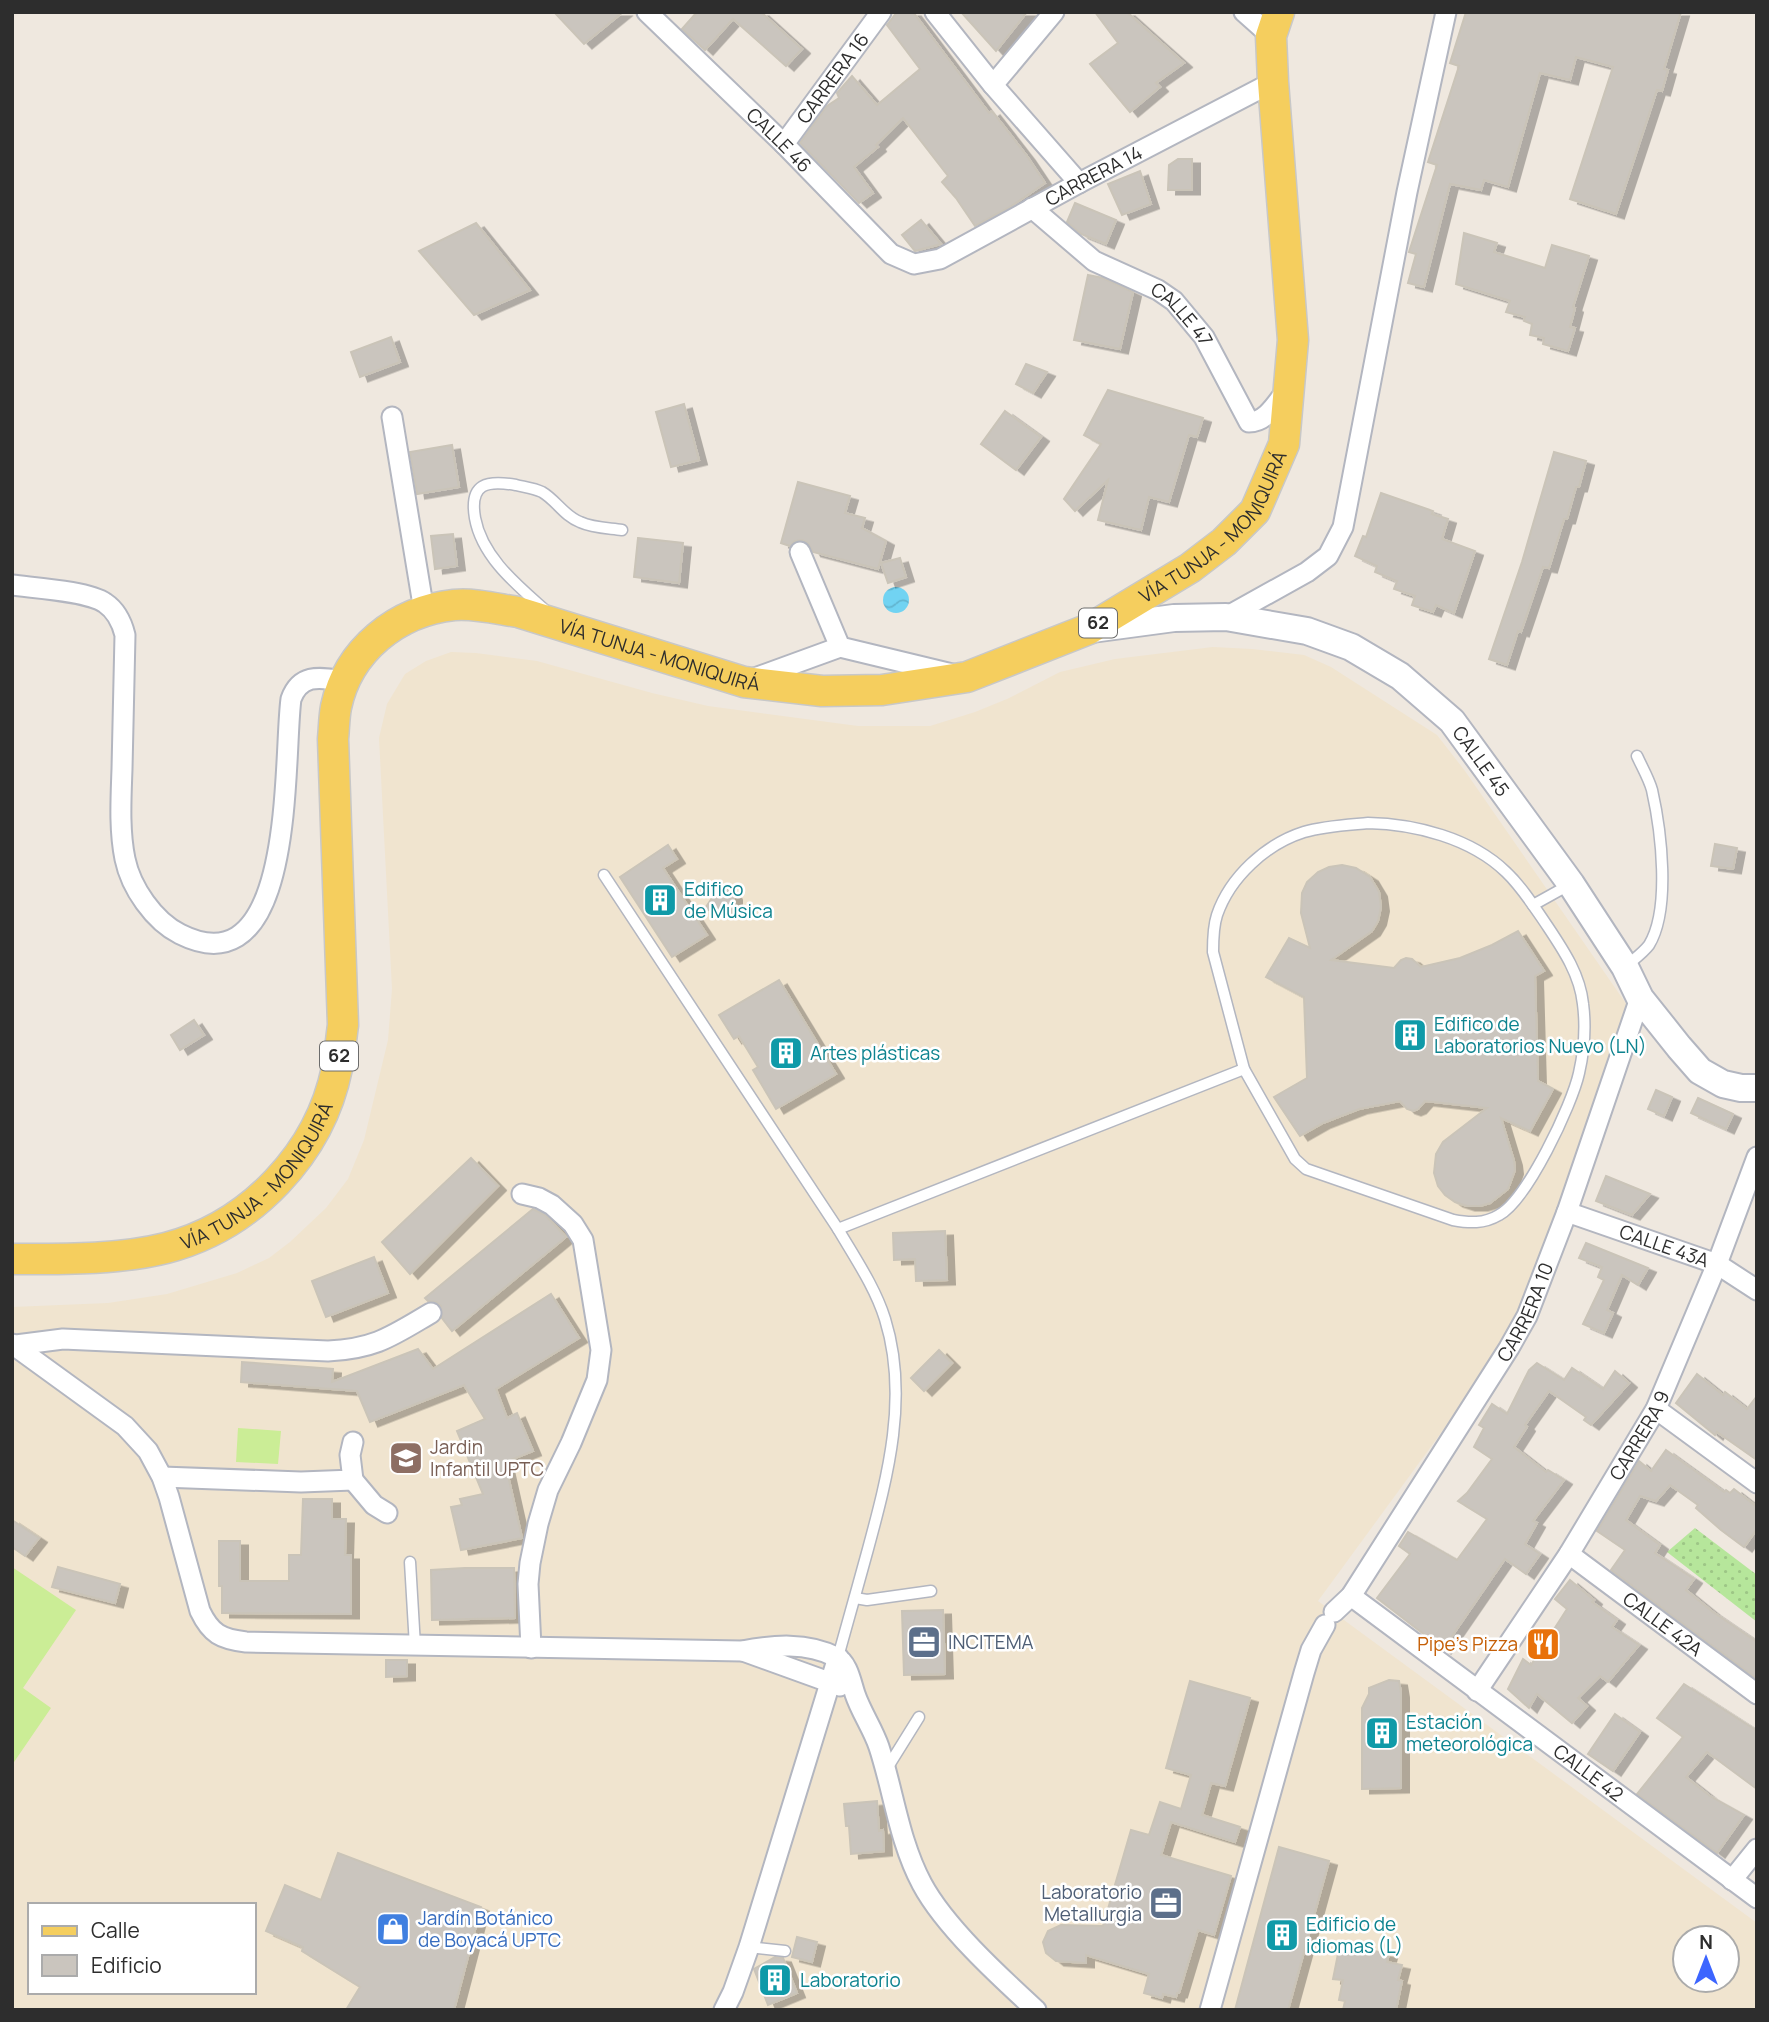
<svg xmlns="http://www.w3.org/2000/svg" width="1769" height="2022" viewBox="0 0 1769 2022" font-family="Manrope,sans-serif">
<style>
.education{fill:#f0e4cf;fill-rule:evenodd}
.grass{fill:url(#grass-dots)}
.pitch{fill:#cbed96}
.water{fill:url(#water-waves)}
.building{fill:#cac5be;stroke:#cac4b8;stroke-width:2;filter:url(#shadow)}
.lines{fill:none;stroke-linecap:round;stroke-linejoin:round}
.lane-casing{stroke:#b3b6c0;stroke-width:13}
.street-casing{stroke:#b3b6c0;stroke-width:23}
.secondary-casing{stroke:#b3b6c0;stroke-width:30}
.primary-casing{stroke:#c8c8c8;stroke-width:33}
.lane{stroke:#fff;stroke-width:10}
.street{stroke:#fff;stroke-width:19}
.secondary{stroke:#fff;stroke-width:26}
.primary{stroke:#f5ce5e;stroke-width:30}
.labels{text-anchor:middle;stroke-width:5;stroke-linejoin:round;paint-order:stroke}
.shield{fill:#fff;stroke:#6c6c6c;stroke-width:2}
.shield-label{font-size:18px;font-weight:bold;fill:#2d2d2d}
.street-label{font-size:19px;fill:#2d2d2d;stroke:#fff}
.culture-label{font-size:19px;fill:#0d838f;stroke:#fff;text-anchor:start}
.education-label{font-size:19px;fill:#785e54;stroke:#fff;text-anchor:start}
.service-label{font-size:19px;fill:#4e5e75;stroke:#fff;text-anchor:start}
.food-label{font-size:19px;fill:#c56008;stroke:#fff;text-anchor:end}
.shop-label{font-size:19px;fill:#366cbe;stroke:#fff;text-anchor:start}
</style>
<defs>
<pattern id="grass-dots" width="8" height="8" patternUnits="userSpaceOnUse" patternTransform="scale(1.75)"><rect width="8" height="8" fill="#b6e69b"/><path d="M2 2h.1M6 6h.1" fill="none" stroke="#9dc686" stroke-width="1.8" stroke-linecap="round"/></pattern>
<pattern id="water-waves" width="16" height="10" patternUnits="userSpaceOnUse" patternTransform="scale(1.75)"><rect width="16" height="10" fill="#71d3f2"/><path d="M0 5q4-4 8 0t8 0" fill="none" stroke="#62b5d0"/></pattern>
<filter id="shadow"><feDropShadow dx="8" dy="4.5" stdDeviation="0" flood-color="#0004"/></filter>
</defs>
<rect width="100%" height="100%" fill="#efe8df"/>
<!-- education -->
<path class="education" d="M 1213,647 L 1252,649 L 1304,655 L 1331,667 L 1437,735 L 1465,771 L 1627,1005 L 1627,1017 L 1542,1264 L 1509,1340 L 1318,1601 L 1757,1923 L 1757,2010 L 12,2010 L 12,1307 L 108,1303 L 167,1294 L 237,1273 L 269,1258 L 290,1242 L 326,1208 L 348,1179 L 364,1140 L 388,1040 L 392,989 L 379,738 L 387,704 L 405,674 L 426,661 L 451,652 L 476,653 L 537,661 L 652,693 L 708,706 L 858,726 L 930,726 L 975,712 L 1007,699 L 1060,672 L 1115,659 ZM 30,1905 L 254,1905 L 254,1992 L 30,1992 ZM 1685,1938 L 1727,1938 L 1727,1980 L 1685,1980 Z"/>
<!-- grass -->
<polygon class="grass" points="1695,1528 1757,1575 1757,1622 1667,1552"/>
<!-- pitch -->
<g class="pitch">
<polygon points="238,1428 281,1431 278,1464 236,1462"/>
<polygon points="12,1567 76,1610 23,1688 51,1708 12,1765"/>
</g>
<!-- water -->
<circle class="water" cx="896" cy="600" r="13"/>
<!-- building -->
<g class="building">
<polygon points="554,12 623,12 584,44"/>
<polygon points="697,12 761,12 802,49 786,66 733,19 705,50 682,29"/>
<polygon points="897,12 913,12 989,113 992,111 1027,156 1045,183 1010,207 975,226 956,198 942,182 948,176 903,118 876,145 878,147 854,167 873,193 859,203 800,143 827,106 839,98 837,93 852,76 877,105 920,69 887,25"/>
<polygon points="961,12 1027,12 996,51"/>
<polygon points="1095,12 1127,12 1184,63 1156,83 1160,87 1130,112 1090,64 1118,43"/>
<polygon points="1466,12 1681,12 1664,69 1668,70 1662,91 1657,90 1616,214 1570,199 1613,67 1576,57 1570,80 1540,73 1508,187 1484,180 1481,190 1450,184 1424,287 1408,283 1416,254 1409,252 1437,165 1428,162 1459,66 1450,63"/>
<polygon points="1178,159 1192,159 1192,190 1168,190 1169,165"/>
<polygon points="1140,171 1151,204 1122,215 1108,184"/>
<polygon points="1075,203 1116,220 1106,244 1081,234 1067,222"/>
<polygon points="921,220 941,244 915,251 902,235"/>
<polygon points="476,223 530,290 474,315 419,251"/>
<polygon points="1464,233 1497,243 1494,252 1545,268 1552,245 1589,256 1573,307 1575,308 1570,327 1575,328 1568,351 1543,344 1544,338 1530,335 1532,324 1524,321 1525,317 1506,312 1510,301 1456,284"/>
<polygon points="1088,275 1103,278 1133,292 1120,349 1074,340"/>
<polygon points="391,337 400,362 360,377 351,352"/>
<polygon points="1026,364 1047,372 1033,393 1016,384"/>
<polygon points="1108,390 1203,418 1197,437 1189,435 1169,502 1149,497 1141,530 1098,520 1108,480 1075,511 1064,499 1101,444 1084,435"/>
<polygon points="684,404 699,460 671,467 656,412"/>
<polygon points="1005,411 1041,437 1016,470 981,444"/>
<polygon points="452,445 459,487 417,494 410,452"/>
<polygon points="1554,452 1586,461 1579,487 1576,487 1567,519 1564,519 1549,568 1543,567 1521,632 1518,631 1507,665 1489,659 1522,562"/>
<polygon points="798,482 850,496 845,513 865,518 862,528 886,541 878,569 813,552 808,543 802,540 795,541 790,546 781,543"/>
<polygon points="1381,493 1433,511 1432,514 1448,519 1442,539 1475,551 1454,613 1436,605 1433,612 1412,605 1415,596 1394,589 1397,581 1375,572 1377,566 1355,556 1363,536 1366,537"/>
<polygon points="453,534 457,566 435,569 431,536"/>
<polygon points="638,538 683,543 679,583 634,577"/>
<polygon points="900,558 906,577 888,583 881,563"/>
<polygon points="1715,844 1737,848 1733,869 1711,866"/>
<polygon points="668,845 677,859 663,868 707,935 672,957 620,877"/>
<polygon points="1342,865 1356,868 1370,877 1379,892 1381,907 1378,921 1372,931 1331,960 1394,968 1401,960 1406,958 1412,959 1421,967 1460,958 1492,945 1518,931 1544,971 1535,976 1538,1081 1553,1089 1530,1131 1501,1118 1514,1161 1515,1170 1508,1189 1490,1203 1480,1206 1467,1206 1455,1202 1445,1195 1438,1186 1434,1173 1436,1154 1443,1142 1487,1108 1425,1101 1418,1109 1413,1111 1407,1109 1400,1101 1359,1109 1323,1123 1300,1136 1274,1097 1307,1078 1304,997 1266,977 1289,938 1310,948 1301,913 1302,893 1307,882 1318,872 1329,867"/>
<polygon points="724,888 729,889 734,895 734,902 731,907 725,910 704,910 716,892"/>
<polygon points="779,980 836,1074 776,1109 753,1070 758,1067 739,1036 734,1039 719,1015"/>
<polygon points="194,1020 204,1035 180,1050 171,1035"/>
<polygon points="1656,1090 1672,1097 1664,1116 1648,1109"/>
<polygon points="1698,1098 1733,1114 1726,1129 1691,1113"/>
<polygon points="471,1158 498,1186 410,1274 382,1242"/>
<polygon points="1606,1176 1650,1194 1632,1215 1596,1201"/>
<polygon points="533,1209 545,1215 566,1237 452,1331 442,1318 441,1306 436,1302 428,1301 425,1298"/>
<polygon points="945,1231 947,1280 916,1281 915,1259 894,1260 893,1233"/>
<polygon points="1586,1243 1648,1268 1638,1285 1622,1275 1607,1310 1613,1313 1604,1333 1583,1324 1604,1280 1598,1277 1602,1267 1579,1258"/>
<polygon points="374,1257 388,1293 326,1317 312,1281"/>
<polygon points="551,1294 579,1338 496,1389 507,1418 517,1413 533,1451 505,1462 522,1538 461,1550 451,1507 462,1505 460,1499 483,1494 457,1431 485,1419 464,1385 370,1422 357,1391 241,1382 242,1362 333,1369 332,1382 418,1349 433,1369"/>
<polygon points="939,1350 952,1363 924,1391 911,1378"/>
<polygon points="1537,1363 1564,1380 1572,1368 1603,1389 1615,1371 1629,1383 1591,1425 1584,1420 1586,1417 1549,1391 1525,1425 1527,1427 1514,1447 1546,1472 1548,1470 1564,1480 1533,1521 1537,1523 1525,1544 1540,1554 1526,1574 1505,1559 1443,1649 1377,1598 1410,1554 1399,1546 1408,1532 1457,1560 1487,1519 1458,1501 1467,1493 1492,1459 1474,1447 1484,1428 1479,1425 1492,1404 1507,1414 1529,1370"/>
<polygon points="1697,1374 1723,1395 1725,1392 1747,1409 1757,1396 1757,1460 1717,1432 1715,1435 1676,1403"/>
<polygon points="1666,1450 1724,1492 1726,1490 1730,1493 1734,1489 1757,1507 1757,1529 1744,1547 1721,1530 1696,1508 1698,1505 1670,1485 1656,1501 1640,1496 1626,1520 1660,1545 1655,1553 1694,1579 1686,1590 1713,1612 1757,1642 1757,1679 1611,1570 1625,1550 1597,1531 1639,1461 1651,1471"/>
<polygon points="303,1499 332,1499 332,1519 346,1519 345,1555 351,1555 351,1614 222,1613 222,1586 219,1586 219,1541 240,1541 240,1581 289,1581 289,1555 301,1555"/>
<polygon points="12,1520 39,1538 25,1556 12,1547"/>
<polygon points="58,1567 120,1584 115,1603 52,1587"/>
<polygon points="465,1568 514,1568 515,1618 432,1620 431,1570"/>
<polygon points="1570,1580 1594,1600 1592,1602 1617,1620 1612,1627 1639,1645 1608,1682 1600,1676 1578,1698 1587,1706 1572,1723 1537,1694 1529,1708 1508,1689 1523,1659 1531,1665 1567,1609 1555,1599"/>
<polygon points="943,1610 945,1674 904,1675 902,1611"/>
<polygon points="386,1660 407,1660 407,1676 386,1677"/>
<polygon points="1389,1680 1399,1681 1401,1693 1401,1788 1362,1789 1362,1708 1369,1694 1369,1688"/>
<polygon points="1190,1681 1250,1698 1225,1786 1211,1783 1202,1815 1240,1827 1235,1842 1171,1822 1161,1855 1231,1876 1214,1935 1198,1930 1179,1993 1177,1993 1176,1997 1163,1994 1162,1998 1144,1993 1149,1974 1086,1955 1086,1963 1056,1961 1046,1953 1043,1942 1048,1931 1061,1925 1103,1926 1131,1830 1149,1835 1160,1802 1181,1809 1191,1775 1166,1768"/>
<polygon points="1684,1684 1757,1731 1757,1789 1707,1752 1686,1777 1710,1796 1744,1815 1717,1853 1637,1794 1683,1737 1657,1718"/>
<polygon points="1615,1714 1640,1732 1613,1771 1588,1754"/>
<polygon points="877,1801 879,1831 883,1830 884,1851 851,1854 849,1826 846,1826 844,1804"/>
<polygon points="1279,1847 1329,1861 1288,2010 1235,2010"/>
<polygon points="338,1853 481,1907 454,2010 346,2010 360,1987 302,1951 303,1947 266,1931 285,1885 321,1900"/>
<polygon points="797,1937 817,1942 812,1962 792,1957"/>
<polygon points="1340,1944 1389,1954 1387,1962 1402,1965 1398,1980 1402,1981 1396,2010 1343,2010 1345,2001 1339,2000 1343,1980 1333,1979"/>
<polygon points="775,1957 783,1958 797,1993 768,2005 754,1969"/>
</g>
<g class="lines">
<!-- lane casing -->
<g class="lane-casing">
<g id="lane">
<path d="M 545,610 C 517,585 482,557 475,518 C 469,483 487,480 516,485 C 524,487 534,488 542,492 C 556,500 564,516 580,522 C 593,528 608,528 622,530"/>
<path d="M 1368,823 C 1415,824 1471,838 1506,872 C 1522,887 1535,908 1548,927 C 1564,951 1580,975 1583,1004 C 1586,1027 1584,1051 1579,1073 C 1572,1105 1527,1200 1499,1215 C 1484,1224 1469,1223 1453,1220 L 1306,1169 L 1295,1159 L 1244,1069 L 1213,952 C 1213,940 1213,927 1217,915 C 1230,877 1266,844 1304,832 C 1324,826 1346,825 1368,823 Z"/>
<path d="M 604,875 L 838,1229 C 855,1258 875,1287 885,1319 C 909,1396 888,1475 868,1549 C 858,1585 848,1622 838,1657"/>
<polyline points="1533,905 1569,885"/>
<path d="M 1625,967 C 1633,960 1643,953 1649,945 C 1671,909 1661,830 1652,790 C 1649,779 1642,767 1637,756"/>
<polyline points="838,1229 1244,1069"/>
<polyline points="410,1562 415,1646"/>
<polyline points="855,1598 867,1600 931,1591"/>
<polyline points="886,1770 919,1717"/>
<polyline points="749,1947 785,1951"/>
</g>
</g>
<!-- street casing -->
<g class="street-casing">
<g id="street">
<path id="s1" d="M 647,12 L 784,144 L 891,254 L 914,264 L 940,259 L 1079,183 L 1273,82"/>
<polyline points="935,12 993,85 1079,183"/>
<polyline points="1244,12 1271,36"/>
<polyline points="993,85 1054,12"/>
<path id="s2" d="M 784,144 L 881,12"/>
<path id="s3" d="M 1032,208 L 1094,261 L 1158,290 L 1174,301 L 1204,337 L 1249,422 C 1267,422 1277,402 1287,390"/>
<polyline points="392,417 424,611"/>
<polyline points="800,552 840,647 952,674"/>
<path d="M 12,585 C 34,588 88,591 105,603 C 117,611 122,623 125,635 C 124,680 123,724 122,769 C 121,798 119,830 125,859 C 131,888 154,921 180,934 C 297,993 283,755 291,699 C 301,672 322,678 345,681"/>
<polyline points="1226,617 1307,572 1328,556 1343,527 1407,192 1446,12"/>
<polyline points="752,679 840,647"/>
<polyline points="522,1194 539,1198 552,1205 573,1224 583,1240 601,1350 597,1380 571,1443 548,1490 538,1524 530,1563 528,1584 531,1648"/>
<path id="s4" d="M 1567,1212 L 1717,1264 L 1757,1290"/>
<path d="M 12,1344 L 125,1426 L 148,1451 L 162,1477 L 169,1497 L 200,1611 C 211,1634 221,1639 246,1642 L 742,1651 C 773,1645 807,1642 836,1657 C 848,1663 851,1682 855,1694 C 861,1712 873,1729 879,1747 C 894,1793 899,1841 922,1884 C 945,1927 1000,1977 1036,2010"/>
<path d="M 16,1345 L 63,1339 L 328,1351 C 375,1349 392,1336 431,1313"/>
<polyline points="1656,1409 1757,1483"/>
<polyline points="162,1477 301,1482 353,1480 350,1455 353,1442"/>
<polyline points="353,1480 374,1505 387,1513"/>
<path id="s5" d="M 1569,1554 L 1757,1694"/>
<path id="s6" d="M 1351,1596 L 1757,1898"/>
<path id="s7" d="M 1334,1612 L 1351,1596 L 1509,1348 L 1527,1316 L 1567,1212 L 1640,998"/>
<polyline points="743,1651 840,1686"/>
<path id="s8" d="M 1477,1691 L 1569,1554 L 1656,1409 L 1717,1264 L 1757,1157"/>
<polyline points="1732,1880 1757,1849"/>
<polyline points="724,2010 733,1992 749,1947 838,1657"/>
<polyline points="1210,2010 1304,1673 1311,1650 1325,1625"/>
</g>
</g>
<!-- secondary casing -->
<g class="secondary-casing">
<g id="secondary">
<path id="s9" d="M 1092,629 L 1174,618 L 1226,617 L 1307,631 L 1351,647 L 1400,676 L 1452,721 L 1571,884 L 1625,967 L 1640,998 L 1679,1047 L 1700,1071 L 1723,1084 L 1741,1088 L 1757,1088"/>
</g>
</g>
<!-- primary casing -->
<g class="primary-casing">
<g id="primary">
<path id="s10" d="M 12,1259 C 61,1259 119,1260 166,1248 C 251,1226 320,1153 337,1068 C 340,1054 341,1039 343,1025 L 333,739 C 334,729 334,718 336,707 C 348,650 397,611 454,605 C 475,603 498,609 518,612 L 744,682 L 822,691 L 882,690 L 967,677 L 1089,629 L 1190,568 L 1224,542 L 1255,511 L 1284,444 L 1293,340 L 1273,82 L 1271,36 L 1279,12"/>
</g>
</g>
<!-- lane -->
<use href="#lane" class="lane"/>
<!-- street -->
<use href="#street" class="street"/>
<!-- secondary -->
<use href="#secondary" class="secondary"/>
<!-- primary -->
<use href="#primary" class="primary"/>
</g>
<!-- icons -->
<defs>
<g id="building-square" transform="scale(1.75)"><rect x="-9" y="-9" width="18" height="18" rx="4" fill="#0f9aa8" stroke="#fff"/><path d="M-4-6H4V6H1V3H-1V6H-4ZM-2.5-4.3h1.7v1.8h-1.7ZM.8-4.3h1.7v1.8H.8ZM-2.5-1h1.7V.8h-1.7ZM.8-1h1.7V.8H.8Z" fill="#fff"/></g>
<g id="school-square" transform="scale(1.75)"><rect x="-9" y="-9" width="18" height="18" rx="4" fill="#8d6e63" stroke="#fff"/><path d="M0-5L7-2L0 1L-7-2ZM-4 1L0 2.5L4 1V4Q0 6-4 4Z" fill="#fff"/></g>
<g id="office-square" transform="scale(1.75)"><rect x="-9" y="-9" width="18" height="18" rx="4" fill="#5c6f8a" stroke="#fff"/><path d="M-6-3h4V-5.5h4V-3h4V5H-6ZM-1-4.5V-3h2v-1.5ZM-6 0V1H6V0Z" fill="#fff"/></g>
<g id="restaurant-square" transform="scale(1.75)"><rect x="-9" y="-9" width="18" height="18" rx="4" fill="#e8710a" stroke="#fff"/><path d="M-5-6h1v4h1v-4h1v4h1v-4h1v5L-1.5 .5V6h-2V.5L-5-1ZM5-6V6H3V1.5H1.5Q1.5-4 5-6Z" fill="#fff"/></g>
<g id="shop-square" transform="scale(1.75)"><rect x="-9" y="-9" width="18" height="18" rx="4" fill="#3f7fe0" stroke="#fff"/><path d="M-5-2.5h2.3a2.7 3.5 0 0 1 5.4 0H5L5.5 6h-11ZM-1.5-2.5h3a1.5 2.3 0 0 0-3 0Z" fill="#fff"/></g>
</defs>
<g fill-rule="evenodd">
<use href="#building-square" x="660" y="900"/>
<use href="#building-square" x="1410" y="1035"/>
<use href="#building-square" x="786" y="1053"/>
<use href="#school-square" x="406" y="1458"/>
<use href="#office-square" x="924" y="1642"/>
<use href="#restaurant-square" x="1543" y="1644"/>
<use href="#building-square" x="1382" y="1733"/>
<use href="#office-square" x="1166" y="1903"/>
<use href="#shop-square" x="393" y="1929"/>
<use href="#building-square" x="1282" y="1935"/>
<use href="#building-square" x="775" y="1980"/>
</g>
<g class="labels">
<!-- shield labels -->
<g class="shield">
<rect x="1079" y="608.5" width="38" height="29" rx="5"/>
<rect x="320" y="1041.5" width="38" height="29" rx="5"/>
</g>
<g class="shield-label">
<text x="1098" y="629">62</text>
<text x="339" y="1062">62</text>
</g>
<!-- street labels -->
<g class="street-label">
<text dy="7" stroke="none"><textPath href="#s2" startOffset="82">CARRERA 16</textPath></text>
<text dy="7" stroke="none"><textPath href="#s1" startOffset="184">CALLE 46</textPath></text>
<text dy="7" stroke="none"><textPath href="#s1" startOffset="570">CARRERA 14</textPath></text>
<text dy="7" stroke="none"><textPath href="#s3" startOffset="186">CALLE 47</textPath></text>
<text dy="7" stroke="none"><textPath href="#s10" startOffset="1766">VÍA TUNJA - MONIQUIRÁ</textPath></text>
<text dy="7" stroke="none"><textPath href="#s10" startOffset="1157">VÍA TUNJA - MONIQUIRÁ</textPath></text>
<text dy="7" stroke="none"><textPath href="#s9" startOffset="439">CALLE 45</textPath></text>
<text dy="7" stroke="none"><textPath href="#s10" startOffset="275">VÍA TUNJA - MONIQUIRÁ</textPath></text>
<text dy="7" stroke="none"><textPath href="#s4" startOffset="103">CALLE 43A</textPath></text>
<text dy="7" stroke="none"><textPath href="#s7" startOffset="357">CARRERA 10</textPath></text>
<text dy="7" stroke="none"><textPath href="#s8" startOffset="303">CARRERA 9</textPath></text>
<text dy="7" stroke="none"><textPath href="#s5" startOffset="117">CALLE 42A</textPath></text>
<text dy="7" stroke="none"><textPath href="#s6" startOffset="296">CALLE 42</textPath></text>
</g>
<!-- culture labels -->
<g class="culture-label">
<text x="684" y="896">Edifico<tspan x="684" dy="22">de Música</tspan></text>
<text x="1434" y="1031">Edifico de<tspan x="1434" dy="22">Laboratorios Nuevo (LN)</tspan></text>
<text x="810" y="1060">Artes plásticas</text>
<text x="1406" y="1729">Estación<tspan x="1406" dy="22">meteorológica</tspan></text>
<text x="1306" y="1931">Edificio de<tspan x="1306" dy="22">idiomas (L)</tspan></text>
<text x="800" y="1987">Laboratorio</text>
</g>
<!-- education labels -->
<g class="education-label">
<text x="430" y="1454">Jardin<tspan x="430" dy="22">Infantil UPTC</tspan></text>
</g>
<!-- service labels -->
<g class="service-label">
<text x="948" y="1649">INCITEMA</text>
<text x="1142" y="1899" text-anchor="end">Laboratorio<tspan x="1142" dy="22">Metallurgia</tspan></text>
</g>
<!-- food labels -->
<g class="food-label">
<text x="1518" y="1651">Pipe's Pizza</text>
</g>
<!-- shop labels -->
<g class="shop-label">
<text x="418" y="1925">Jardín Botánico<tspan x="418" dy="22">de Boyacá UPTC</tspan></text>
</g>
</g>
<!-- border -->
<rect width="1769" height="2022" fill="none" stroke="#2d2d2d" stroke-width="28"/>
<!-- legend -->
<rect x="28" y="1903" width="228" height="91" fill="#ffffff" stroke="#ababab" stroke-width="2"/>
<rect x="42" y="1926" width="35" height="10" fill="#f5ce5e" stroke="#ababab" stroke-width="2"/>
<text x="91" y="1938" font-size="21" fill="#2d2d2d">Calle</text>
<rect x="42" y="1955" width="35" height="21" fill="#cac5be" stroke="#ababab" stroke-width="2"/>
<text x="91" y="1973" font-size="21" fill="#2d2d2d">Edificio</text>
<!-- north arrow -->
<g transform="translate(1706 1959)"><circle r="33" fill="#ffffff" stroke="#ababab" stroke-width="2"/>
<path d="M0-5L12 26L0 18L-12 26Z" fill="#3c65ff"/>
<text y="-10" font-size="19" font-weight="bold" text-anchor="middle" fill="#2d2d2d">N</text>
</g>
</svg>
